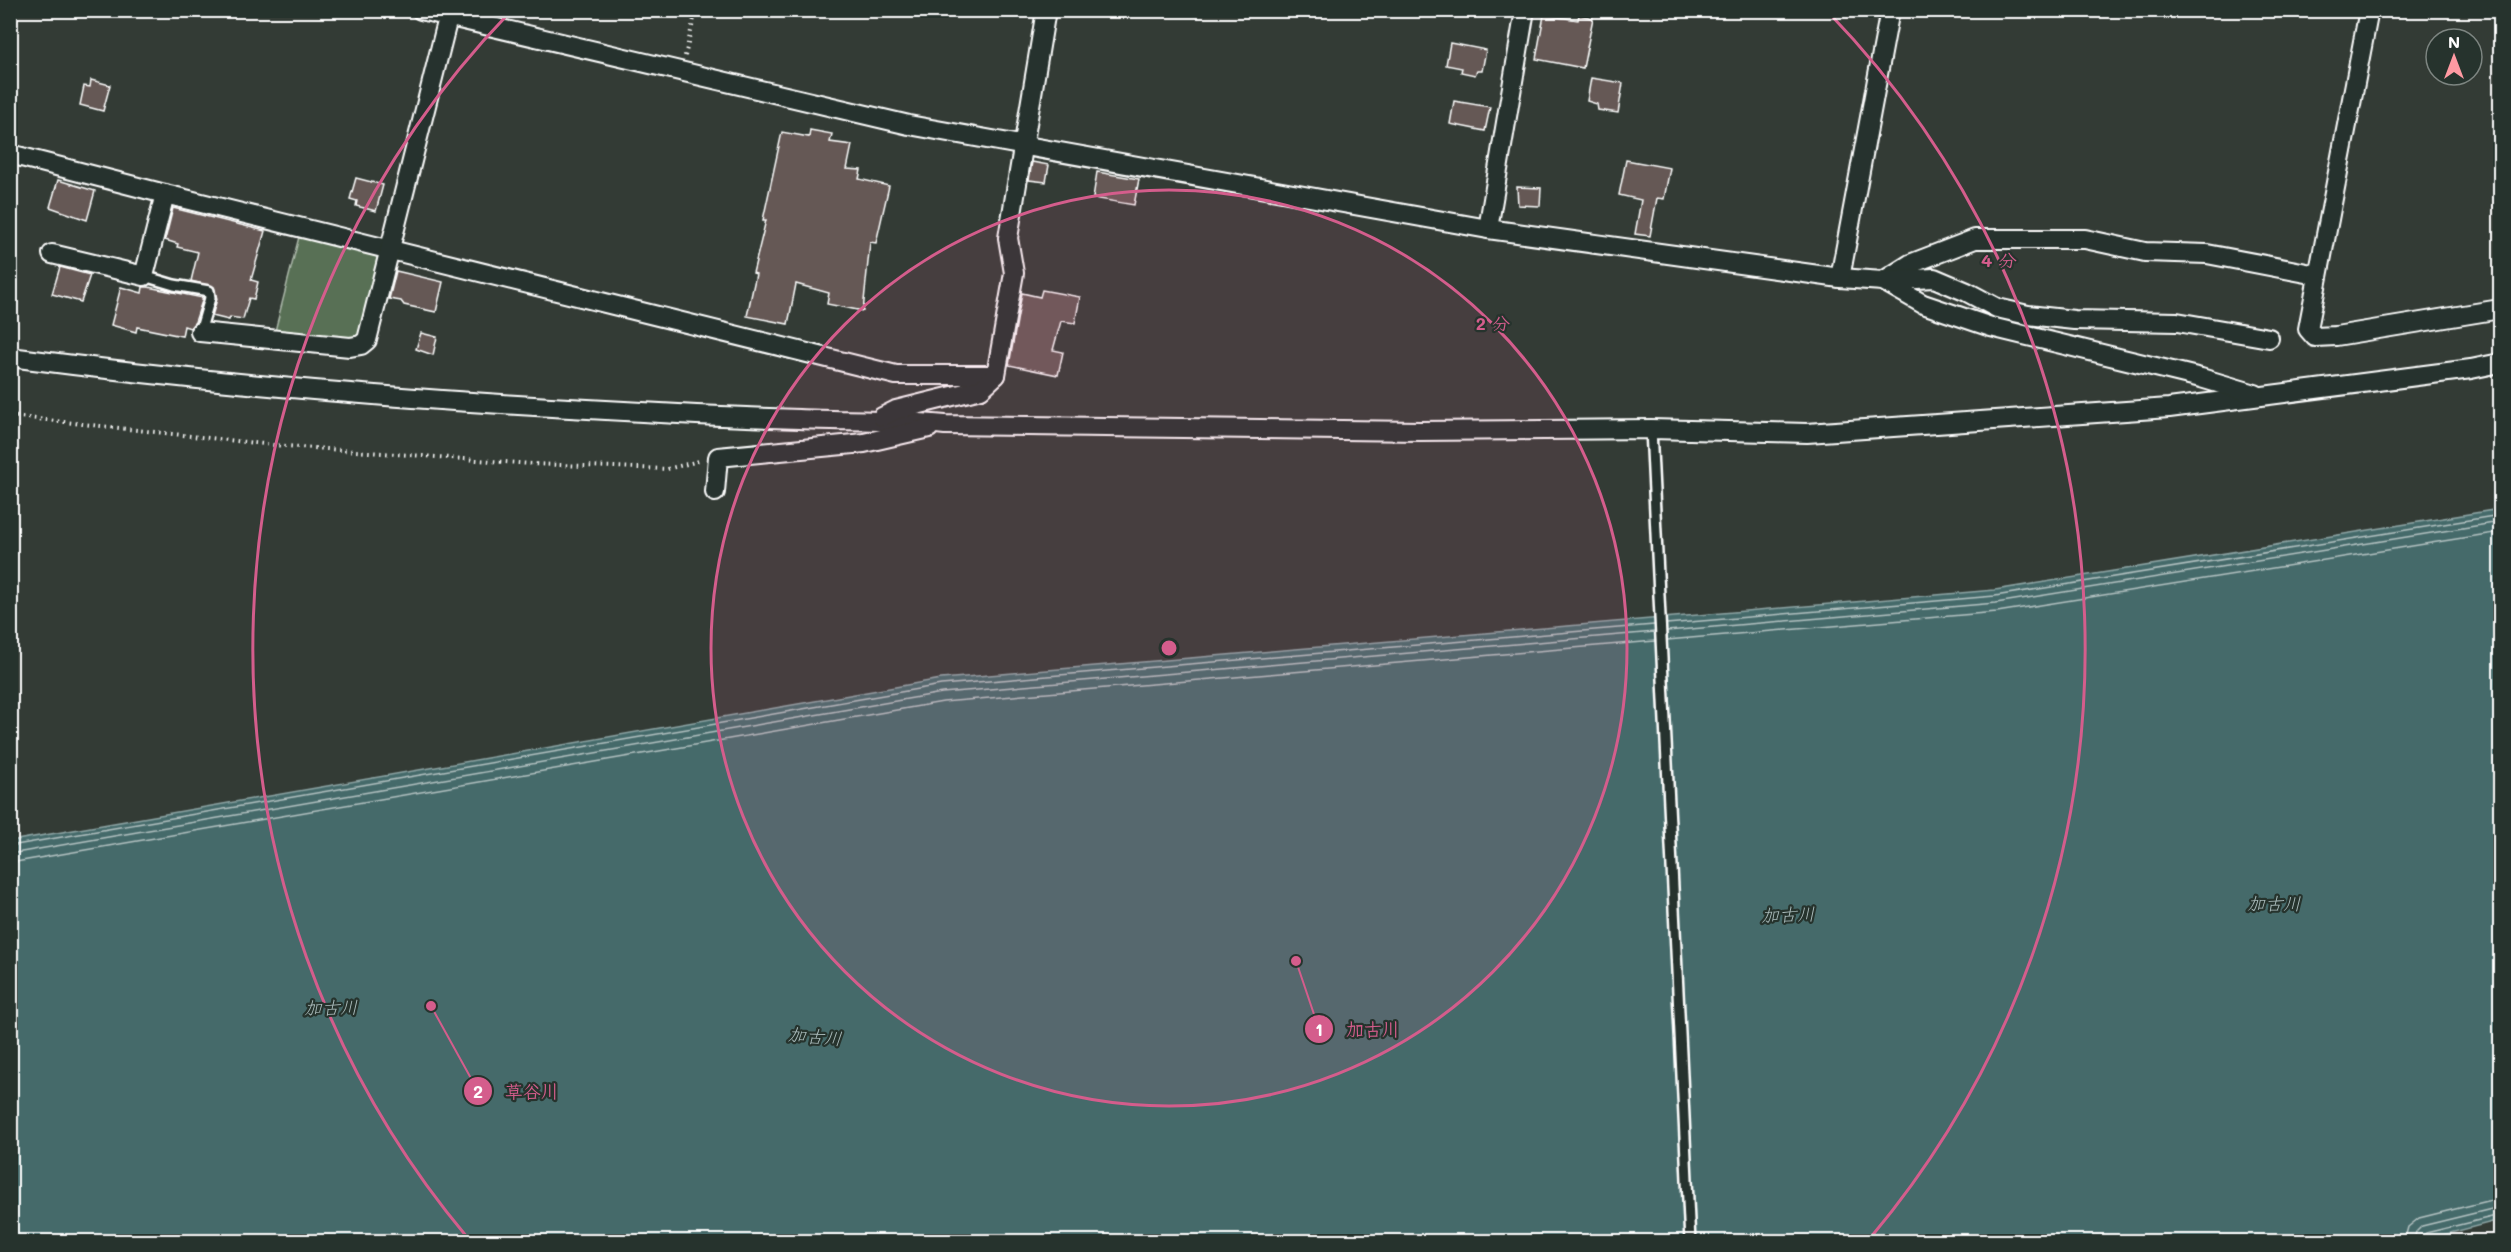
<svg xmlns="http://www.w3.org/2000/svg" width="2511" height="1252" viewBox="0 0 2511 1252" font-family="Mali,'Klee One',sans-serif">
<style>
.green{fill:#587055;stroke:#acb8aa;stroke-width:1.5}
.water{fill:#456a6a;stroke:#8fa6a6;stroke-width:1.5}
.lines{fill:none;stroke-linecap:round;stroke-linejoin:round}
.shore{stroke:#b5c3c3;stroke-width:1.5}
.building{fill:#655955;stroke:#fff;stroke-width:1.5}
.lane-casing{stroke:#fff;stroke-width:14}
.street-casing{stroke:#fff;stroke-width:22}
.path{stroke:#fff;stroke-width:4;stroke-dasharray:1.5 4.5;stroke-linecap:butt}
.lane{stroke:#26332d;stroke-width:9}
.street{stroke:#26332d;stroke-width:18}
.ring{fill:none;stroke:#d45d8c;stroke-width:3}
.labels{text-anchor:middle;stroke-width:4.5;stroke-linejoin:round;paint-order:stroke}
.water-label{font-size:18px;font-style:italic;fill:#abbcbc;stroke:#26332d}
.centre{fill:#d45d8c;stroke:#26332d;stroke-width:3}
.ring-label{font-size:18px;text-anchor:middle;font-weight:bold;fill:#d45d8c;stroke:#26332d;stroke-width:4.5;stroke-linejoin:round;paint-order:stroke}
.leader{fill:none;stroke:#d45d8c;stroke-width:2}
.callout-dot{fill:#d45d8c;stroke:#26332d;stroke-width:2}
.mark-label{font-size:18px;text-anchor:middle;font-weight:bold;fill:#fff}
.callout-label{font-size:18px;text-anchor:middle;font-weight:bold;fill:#d45d8c;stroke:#26332d;stroke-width:4.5;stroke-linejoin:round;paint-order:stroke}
</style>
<rect width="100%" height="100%" fill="#333b35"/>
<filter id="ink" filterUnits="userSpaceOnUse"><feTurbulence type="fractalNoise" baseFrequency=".0167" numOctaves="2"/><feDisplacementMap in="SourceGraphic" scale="12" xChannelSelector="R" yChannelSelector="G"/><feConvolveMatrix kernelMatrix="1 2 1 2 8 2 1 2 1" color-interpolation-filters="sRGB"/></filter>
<g filter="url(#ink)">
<!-- green -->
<polygon class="green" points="300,233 382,254 362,337 355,341 274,335"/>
<!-- water -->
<polygon class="water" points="2500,509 2500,1220 2416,1242 11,1242 11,841 941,679 1995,590"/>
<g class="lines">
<!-- shore -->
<g class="shore">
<polyline points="1666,624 1995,596 2500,515"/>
<polyline points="1667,631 1996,603 2500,522"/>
<polyline points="1667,640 1997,612 2500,532"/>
<polyline points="10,846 941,685 1654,625"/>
<polyline points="10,854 942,693 1655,632"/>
<polyline points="10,863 943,702 1655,641"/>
<polyline points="2404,1242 2408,1227 2419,1218 2500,1198"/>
<polyline points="2413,1242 2416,1232 2422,1226 2500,1207"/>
<polyline points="2421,1242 2422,1236 2426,1233 2500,1215"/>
</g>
</g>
<!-- building -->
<g class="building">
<polygon points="1544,15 1578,20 1579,15 1593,18 1583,68 1536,59"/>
<polygon points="1450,43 1486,50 1482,71 1477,71 1475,75 1461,72 1462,68 1446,65"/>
<polygon points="1591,78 1623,83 1618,113 1598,110 1597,104 1587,101"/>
<polygon points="91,80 110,85 103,111 80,105 84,86 90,87"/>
<polygon points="1454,101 1490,107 1485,131 1450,124"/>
<polygon points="810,130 832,134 830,142 852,145 847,169 861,170 859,179 889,186 876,243 870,242 863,311 827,304 829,293 796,284 788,324 747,316 756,274 753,273 766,220 763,220 782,132 809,137"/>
<polygon points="1626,160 1670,168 1664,199 1657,198 1650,236 1635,234 1641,200 1619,195"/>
<polygon points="1032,162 1049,165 1046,182 1029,180"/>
<polygon points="1097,172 1139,179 1134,205 1093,198"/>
<polygon points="356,178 383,185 376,211 356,206 357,201 350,199"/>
<polygon points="58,180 95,191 87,220 50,207"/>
<polygon points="1517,187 1541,188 1540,206 1518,205"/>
<polygon points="173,208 265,231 251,280 258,282 254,299 249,298 243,319 230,317 229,320 212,316 217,299 214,287 191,281 198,252 177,247 178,244 165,240"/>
<polygon points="60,267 90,275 81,302 52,294"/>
<polygon points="396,271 443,282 436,312 404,305 401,301 389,299"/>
<polygon points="121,287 142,293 143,287 148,287 203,298 195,322 190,328 184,326 182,336 137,327 136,332 111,325"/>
<polygon points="1042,290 1080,297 1075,323 1061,321 1053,350 1063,352 1058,375 1009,365 1022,293 1040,297"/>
<polygon points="421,333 437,337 433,355 416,349"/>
</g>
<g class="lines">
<!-- lane casing -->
<g class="lane-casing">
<g id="lane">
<polyline points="144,276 174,285 209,291 210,298 200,332"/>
<polyline points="1651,429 1690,1242"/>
</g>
</g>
<!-- street casing -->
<g class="street-casing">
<g id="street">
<polyline points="421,10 909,125 1488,229 1840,278 1883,281 1910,264 1975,239 2085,239 2145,252 2207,254 2317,275"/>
<polyline points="2369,10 2308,329 2315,337 2336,336 2500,309"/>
<polyline points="10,154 165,194 896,375 996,375"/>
<polyline points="1488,229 1525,10"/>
<polyline points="52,254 144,276 165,194"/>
<polyline points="1840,278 1890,10"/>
<polyline points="200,332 350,347 361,345 367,340 450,10"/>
<path d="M 10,357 C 208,383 408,400 606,410 C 671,414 735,417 799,419 C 848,421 896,420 945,425 L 1420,431 L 1651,429 L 1807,433 L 2169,408 L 2471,369 L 2500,363"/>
<polyline points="2255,394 2201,378 1991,327 1923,304 1883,281 1934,278 1967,292 1997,308 2028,315 2074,320 2177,322 2269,338"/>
<polyline points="882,417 896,410 981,389 996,375 1014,273 1008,238 1046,10"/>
<polyline points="715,492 718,457 864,443 929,428"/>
</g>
</g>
<!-- path -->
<g class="path">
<polyline points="685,56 696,10"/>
<polyline points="10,416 273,445 532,464 667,469 699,461"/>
</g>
<!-- lane -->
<use href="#lane" class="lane"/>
<!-- street -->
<use href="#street" class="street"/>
</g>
</g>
<!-- distance rings -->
<circle cx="1169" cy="648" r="458" fill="#d45d8c" fill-opacity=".12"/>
<g class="ring">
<circle cx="1169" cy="648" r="458"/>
<path d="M467 1237A916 916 0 0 1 510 12M1828 12A916 916 0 0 1 1871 1237"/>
</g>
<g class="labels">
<!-- water labels -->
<g class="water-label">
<text x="2274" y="910">加古川</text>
<text transform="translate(1788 915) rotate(-2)" y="6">加古川</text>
<text transform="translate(331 1008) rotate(-1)" y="6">加古川</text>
<text transform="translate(815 1037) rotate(5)" y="6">加古川</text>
</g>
</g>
<circle cx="1169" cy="648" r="9" class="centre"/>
<g class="ring-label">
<text x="1999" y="267">4 分</text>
<text x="1493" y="330">2 分</text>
</g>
<!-- callouts -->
<path class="leader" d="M1296 961L1319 1029M431 1006L478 1091"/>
<g class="callout-dot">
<circle cx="1296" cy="961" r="6"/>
<circle cx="431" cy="1006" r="6"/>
<circle cx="1319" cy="1029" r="15"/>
<circle cx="478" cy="1091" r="15"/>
</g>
<g class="mark-label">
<text x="1319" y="1036">1</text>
<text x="478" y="1098">2</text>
</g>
<g class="callout-label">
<text x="1373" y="1036">加古川</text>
<text x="532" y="1098">草谷川</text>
</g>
<!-- margin -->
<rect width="2511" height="1252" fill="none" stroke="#26332d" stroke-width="36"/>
<rect x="18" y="18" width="2475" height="1216" fill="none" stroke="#fff" stroke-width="2" filter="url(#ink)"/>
<!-- north arrow -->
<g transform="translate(2454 57)"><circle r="28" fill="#26332d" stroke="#7d8581" stroke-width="1.5"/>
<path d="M0-4.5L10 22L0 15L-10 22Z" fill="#ff9aa2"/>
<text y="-9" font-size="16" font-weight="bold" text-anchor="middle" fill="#ffffff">N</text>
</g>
</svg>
